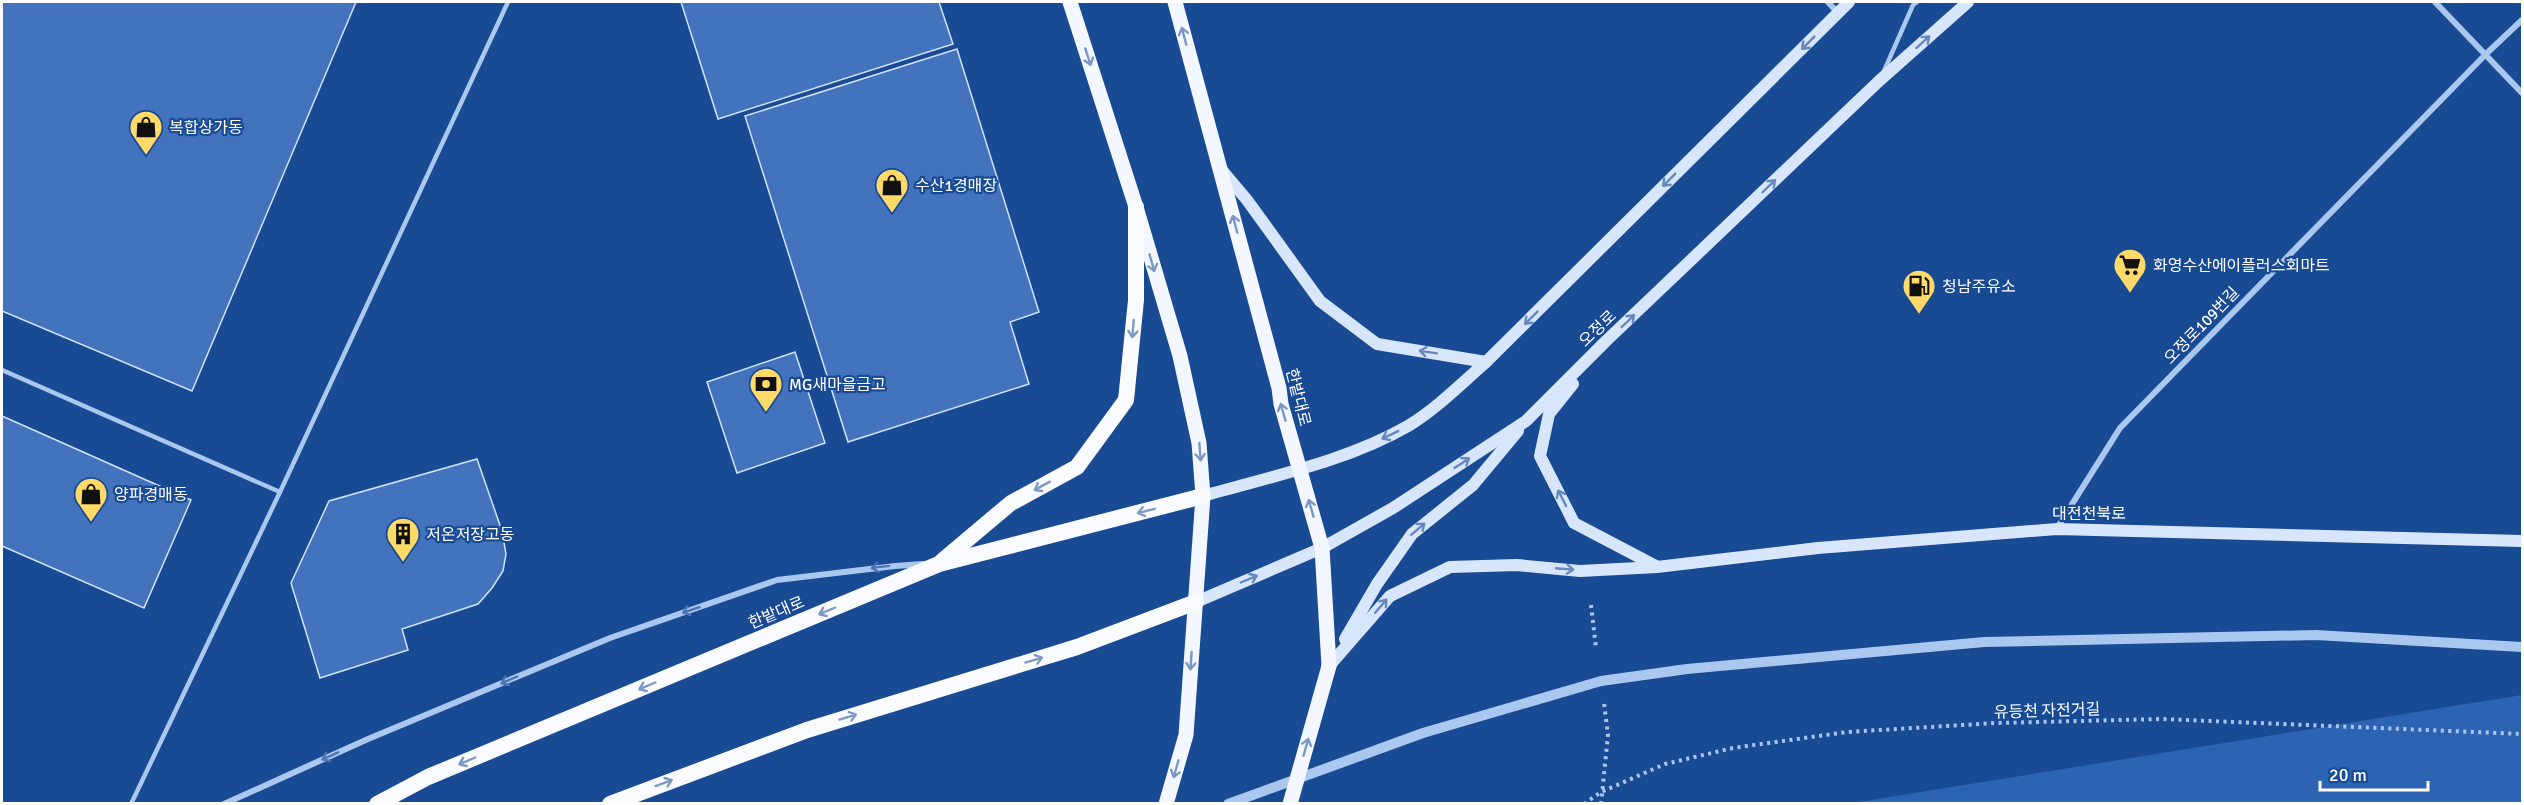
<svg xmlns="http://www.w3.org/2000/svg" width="2524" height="805" viewBox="0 0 2524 805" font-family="Signika,'Noto Sans KR',sans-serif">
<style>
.green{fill:#2c63b3}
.building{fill:#4273bc;stroke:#d1e2fb;stroke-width:1.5}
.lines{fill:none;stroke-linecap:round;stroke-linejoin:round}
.path{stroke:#aac7f0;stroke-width:4;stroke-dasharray:3 4.5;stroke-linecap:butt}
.service{stroke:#aac7f0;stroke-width:4.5}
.minor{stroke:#aac7f0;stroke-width:6}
.tertiary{stroke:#aac7f0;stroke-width:10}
.secondary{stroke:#d8e6fb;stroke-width:12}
.primary{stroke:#f3f7ff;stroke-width:15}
.trunk{stroke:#f9fbff;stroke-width:16}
.primary-bridge{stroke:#f3f7ff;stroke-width:15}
.oneway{stroke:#7b98c4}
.oneway2{stroke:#6588bd}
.oneway3{stroke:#7e9ac4}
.oneway4{stroke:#4c76b4}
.labels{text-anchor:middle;stroke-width:4.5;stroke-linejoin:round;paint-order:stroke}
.poi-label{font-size:16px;fill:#fff;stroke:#194a94;text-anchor:start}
.street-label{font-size:16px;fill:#fff;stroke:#194a94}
</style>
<rect width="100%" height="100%" fill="#194a94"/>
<!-- green -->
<polygon class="green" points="2522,695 2522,803 1852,803"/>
<!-- building -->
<g class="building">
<polygon points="2,2 356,2 192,391 2,311"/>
<polygon points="681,2 939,2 953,44 718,119"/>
<polygon points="957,49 1039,312 1010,322 1029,384 848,442 745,116"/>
<polygon points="795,352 825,443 737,473 707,382"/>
<polygon points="2,416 191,500 144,608 2,546"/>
<polygon points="477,459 502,531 506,554 503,571 492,588 478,604 402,629 408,650 320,678 291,583 329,501"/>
</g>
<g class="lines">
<!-- path -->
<g class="path">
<polyline points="1591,605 1596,648"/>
<polyline points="1584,804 1601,792 1665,764 1733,748 1847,732 1996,723 2162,719 2522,734"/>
<polyline points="1601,804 1608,735 1604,703"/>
</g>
<!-- service -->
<g class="service">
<polyline points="1884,71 1913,5 1917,2"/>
<polyline points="2,370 280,492"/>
<polyline points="131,804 280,492 508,2"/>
</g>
<!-- minor -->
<g class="minor">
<polyline points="1828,2 1838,13"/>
<polyline points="2435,2 2522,93"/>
<polyline points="2057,528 2120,428 2486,54 2522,20"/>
<polyline points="224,804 368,739 610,638 777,580 895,566 923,564"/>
</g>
<!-- tertiary -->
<polyline class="tertiary" points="1228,804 1423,733 1601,681 1687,669 1984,642 2316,635 2522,647"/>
<!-- secondary -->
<g class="secondary">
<polyline points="1221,169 1247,200 1320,301 1377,344 1486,362"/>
<polyline points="1573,384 1549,414 1540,456 1574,523 1656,566"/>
<path d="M 1203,496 C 1272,476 1345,462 1408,426 C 1436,409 1461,384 1486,362 L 1849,2"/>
<polyline points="1196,602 1322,548 1393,508 1526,421 1606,341 1879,81 1968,2"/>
<polyline points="1345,639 1377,584 1412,534 1473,485 1518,431"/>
<polyline points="1329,666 1390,596 1450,567 1517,565 1580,571 1657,567 1818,548 2057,529 2522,541"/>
</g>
<!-- primary -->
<g class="primary">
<polyline points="1070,2 1136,207 1180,356 1199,443 1203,496 1186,735 1166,804"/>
<polyline points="1175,2 1279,388 1281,404 1322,548 1329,666"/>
</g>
<!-- trunk -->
<g class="trunk">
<polyline points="942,561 1011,503 1077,467 1126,400 1136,300 1136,207"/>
<polyline points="377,804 428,777 939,564 1203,496"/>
<polyline points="610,804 807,730 1077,647 1196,602"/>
</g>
<!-- primary-bridge -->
<polyline class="primary-bridge" points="1290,804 1329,666"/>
</g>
<!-- one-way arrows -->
<defs><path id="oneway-shaft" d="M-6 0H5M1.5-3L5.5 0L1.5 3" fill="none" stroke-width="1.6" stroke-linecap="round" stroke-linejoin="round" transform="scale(1.5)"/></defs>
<g class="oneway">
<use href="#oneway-shaft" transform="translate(1184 36) rotate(-105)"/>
<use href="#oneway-shaft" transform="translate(1088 57) rotate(72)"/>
<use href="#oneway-shaft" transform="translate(1235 224) rotate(-105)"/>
<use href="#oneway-shaft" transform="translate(1152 263) rotate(74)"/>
<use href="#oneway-shaft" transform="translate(1283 412) rotate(-106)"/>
<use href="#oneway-shaft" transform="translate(1200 452) rotate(86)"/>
<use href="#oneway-shaft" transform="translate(1311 508) rotate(-106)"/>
<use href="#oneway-shaft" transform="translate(1191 661) rotate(94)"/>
<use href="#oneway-shaft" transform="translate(1306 747) rotate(-74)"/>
<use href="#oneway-shaft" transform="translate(1176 769) rotate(106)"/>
</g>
<g class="oneway2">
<use href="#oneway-shaft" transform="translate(1923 42) rotate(-42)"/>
<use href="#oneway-shaft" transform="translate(1808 43) rotate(135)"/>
<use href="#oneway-shaft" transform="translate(1669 180) rotate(135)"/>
<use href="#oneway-shaft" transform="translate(1769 186) rotate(-44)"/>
<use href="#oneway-shaft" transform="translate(1531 318) rotate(135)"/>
<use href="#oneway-shaft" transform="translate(1628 321) rotate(-44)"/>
<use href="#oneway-shaft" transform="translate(1428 352) rotate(-171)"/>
<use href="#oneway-shaft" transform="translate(1390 435) rotate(154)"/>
<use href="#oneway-shaft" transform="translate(1462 463) rotate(-33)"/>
<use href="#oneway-shaft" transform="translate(1562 498) rotate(-117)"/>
<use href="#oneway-shaft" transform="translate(1418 529) rotate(-41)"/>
<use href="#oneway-shaft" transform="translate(1565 569) rotate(5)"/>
<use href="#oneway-shaft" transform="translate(1249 579) rotate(-23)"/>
<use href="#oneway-shaft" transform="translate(1381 606) rotate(-49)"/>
</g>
<g class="oneway3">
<use href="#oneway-shaft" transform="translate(1133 329) rotate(95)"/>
<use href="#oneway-shaft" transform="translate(1042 486) rotate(151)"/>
<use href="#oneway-shaft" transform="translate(1146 511) rotate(166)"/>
<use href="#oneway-shaft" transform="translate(827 611) rotate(157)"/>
<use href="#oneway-shaft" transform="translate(1034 660) rotate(-17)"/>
<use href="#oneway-shaft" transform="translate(647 686) rotate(157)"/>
<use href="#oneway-shaft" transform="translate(848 717) rotate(-17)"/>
<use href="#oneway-shaft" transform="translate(467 761) rotate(157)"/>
<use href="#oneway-shaft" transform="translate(664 783) rotate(-20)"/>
</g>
<g class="oneway4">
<use href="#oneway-shaft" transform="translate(880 567) rotate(173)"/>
<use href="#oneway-shaft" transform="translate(691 610) rotate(161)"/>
<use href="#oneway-shaft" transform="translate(509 680) rotate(157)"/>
<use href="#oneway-shaft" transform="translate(330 756) rotate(156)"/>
</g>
<!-- icons -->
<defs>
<g id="shop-pin" transform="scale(1.725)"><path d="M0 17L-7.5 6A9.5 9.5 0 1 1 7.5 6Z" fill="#ffda69" stroke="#194a94"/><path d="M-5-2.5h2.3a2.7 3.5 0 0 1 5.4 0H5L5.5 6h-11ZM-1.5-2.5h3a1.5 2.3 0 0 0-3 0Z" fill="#111"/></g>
<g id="supermarket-pin" transform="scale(1.725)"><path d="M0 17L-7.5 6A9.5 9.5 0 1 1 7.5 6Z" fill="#ffda69" stroke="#194a94"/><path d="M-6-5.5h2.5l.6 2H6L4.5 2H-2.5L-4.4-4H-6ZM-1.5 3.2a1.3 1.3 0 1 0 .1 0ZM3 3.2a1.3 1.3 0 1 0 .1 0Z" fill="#111"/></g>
<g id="fuel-pin" transform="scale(1.725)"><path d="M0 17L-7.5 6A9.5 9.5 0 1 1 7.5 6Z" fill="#ffda69" stroke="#194a94"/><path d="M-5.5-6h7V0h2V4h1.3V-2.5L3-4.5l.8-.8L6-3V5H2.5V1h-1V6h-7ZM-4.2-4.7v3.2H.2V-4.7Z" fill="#111"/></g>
<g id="bank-pin" transform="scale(1.725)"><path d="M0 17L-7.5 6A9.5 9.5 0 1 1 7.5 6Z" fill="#ffda69" stroke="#194a94"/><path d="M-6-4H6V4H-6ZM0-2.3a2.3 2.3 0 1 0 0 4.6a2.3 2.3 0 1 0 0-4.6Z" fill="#111"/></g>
<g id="building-pin" transform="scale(1.725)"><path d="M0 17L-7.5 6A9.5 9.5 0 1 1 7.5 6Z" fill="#ffda69" stroke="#194a94"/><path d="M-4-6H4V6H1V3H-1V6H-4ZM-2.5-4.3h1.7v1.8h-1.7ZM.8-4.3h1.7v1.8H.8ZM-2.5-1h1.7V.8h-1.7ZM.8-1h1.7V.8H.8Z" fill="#111"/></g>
</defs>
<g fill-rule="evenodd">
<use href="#shop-pin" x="146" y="127"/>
<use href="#shop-pin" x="892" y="185"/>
<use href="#supermarket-pin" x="2130" y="265"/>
<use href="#fuel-pin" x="1919" y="286"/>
<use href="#bank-pin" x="766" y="384"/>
<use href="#shop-pin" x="91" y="494"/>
<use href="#building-pin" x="403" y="534"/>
</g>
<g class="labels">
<!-- poi labels -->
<g class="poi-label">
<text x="169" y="133">복합상가동</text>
<text x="915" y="191">수산1경매장</text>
<text x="2153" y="271">화영수산에이플러스회마트</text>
<text x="1942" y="292">청남주유소</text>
<text x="789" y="390">MG새마을금고</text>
<text x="114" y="500">양파경매동</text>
<text x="426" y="540">저온저장고동</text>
</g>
<!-- street labels -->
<g class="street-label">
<text transform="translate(2201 325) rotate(-46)" y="6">오정로109번길</text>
<text transform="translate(1597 328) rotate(-44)" y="6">오정로</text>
<text transform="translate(1299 397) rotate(76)" y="6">한밭대로</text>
<text x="2089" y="519">대전천북로</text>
<text transform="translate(776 612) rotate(-23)" y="6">한밭대로</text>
<text transform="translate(2047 710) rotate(-2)" y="6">유등천 자전거길</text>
</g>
</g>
<!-- border -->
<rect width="2524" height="805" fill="none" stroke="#ffffff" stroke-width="6"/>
<!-- scale -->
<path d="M2320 781v9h108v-9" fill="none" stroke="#ffffff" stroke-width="3"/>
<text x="2329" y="781" font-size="18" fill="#ffffff" stroke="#194a94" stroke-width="4.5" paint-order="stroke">20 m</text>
</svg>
